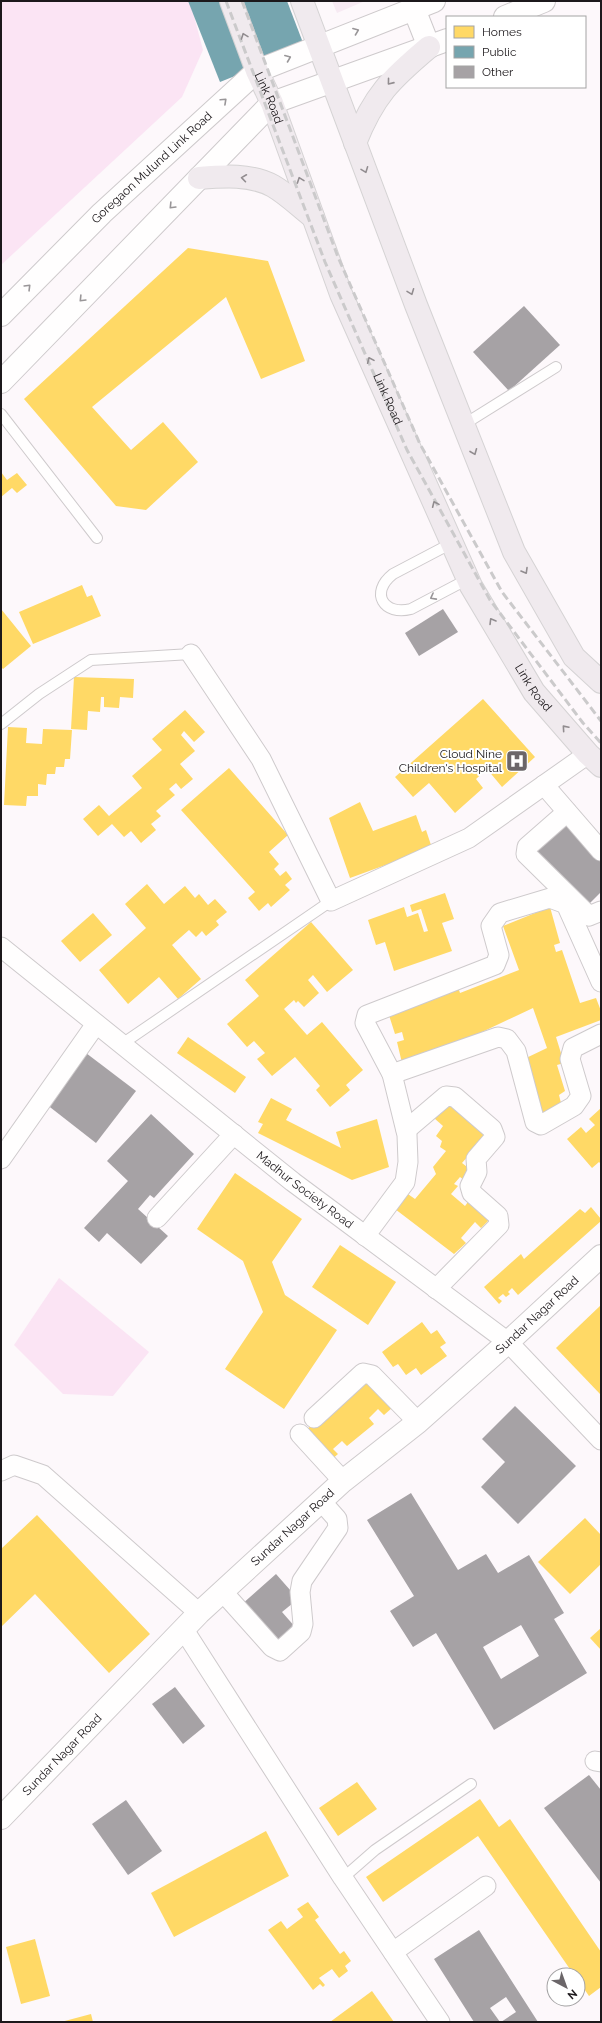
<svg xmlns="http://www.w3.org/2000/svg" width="602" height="2023" viewBox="0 0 602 2023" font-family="Raleway,sans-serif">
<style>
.built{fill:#f7eaf3}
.green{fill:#fbe4f4}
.homes{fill:#ffd966}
.public{fill:#76a5af}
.building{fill:#a6a2a5;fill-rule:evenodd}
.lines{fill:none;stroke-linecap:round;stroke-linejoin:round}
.lane-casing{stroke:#cecacc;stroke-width:12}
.street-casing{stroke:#cecacc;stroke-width:21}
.secondary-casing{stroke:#cecacc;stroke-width:24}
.primary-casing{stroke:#d5d3d4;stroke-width:24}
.lane{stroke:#fffefe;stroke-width:10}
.street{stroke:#fffefe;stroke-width:19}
.secondary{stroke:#fffefe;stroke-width:22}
.primary{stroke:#f0eaee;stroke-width:22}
.rail{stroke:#cbcacb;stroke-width:3;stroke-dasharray:8 4;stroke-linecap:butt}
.oneway{stroke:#999698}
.oneway2{stroke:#918c8f}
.labels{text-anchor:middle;stroke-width:4;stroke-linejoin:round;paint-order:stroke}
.street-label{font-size:12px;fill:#1c181b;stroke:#fff}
.poi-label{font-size:12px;fill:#1c181b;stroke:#fff;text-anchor:end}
</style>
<rect width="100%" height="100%" fill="#fdf8fb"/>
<!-- built -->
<polygon class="built" points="332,1 365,1 337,13"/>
<!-- green -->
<g class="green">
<polygon points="1,1 190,1 203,50 182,97 1,265"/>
<polygon points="59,1278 149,1352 113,1396 63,1394 14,1345"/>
</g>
<!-- homes -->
<g class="homes">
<polygon points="188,248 268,261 305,361 261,379 226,297 92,407 131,450 163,422 198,462 146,510 116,506 24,399"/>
<polygon points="1,472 7,480 17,473 27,485 17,493 12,488 1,497"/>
<polygon points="82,585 87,597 92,595 101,616 33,644 19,612"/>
<polygon points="1,609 31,646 3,669 1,667"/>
<polygon points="74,677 134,679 133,698 120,697 119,708 104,707 104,697 101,697 100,712 88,711 87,730 71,729"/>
<polygon points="483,699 535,757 502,787 487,769 476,779 483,788 455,813 429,783 413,797 395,777"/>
<polygon points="185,710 205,732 194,742 184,731 181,735 195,751 180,764 193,779 181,789 176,783 169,789 175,795 156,811 161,816 151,824 156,830 141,843 131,831 124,837 112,824 98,836 83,819 99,805 109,816 142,788 132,776 162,750 152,739"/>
<polygon points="8,727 27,728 26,743 42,744 43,729 72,730 70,759 65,759 64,767 56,767 55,774 47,774 46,785 38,784 38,796 27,796 26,806 4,805"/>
<polygon points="229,768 288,835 269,852 279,864 274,869 280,876 286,871 292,879 285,885 290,890 271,907 268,903 259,911 248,898 255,892 181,810"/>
<polygon points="360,802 373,831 416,815 422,832 426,830 432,848 350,878 329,818"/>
<polygon points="147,884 164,904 185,886 195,898 199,894 208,905 215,899 227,912 216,921 219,925 206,936 202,931 196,937 189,930 172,945 201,979 178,999 159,977 128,1004 99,970 146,928 125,904"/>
<polygon points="445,893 454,919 442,923 452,951 394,971 385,942 376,945 368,920 404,907 407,917 418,913 424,932 428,931 421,909 412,912 410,905"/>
<polygon points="550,907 560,943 554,945 556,952 562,950 580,1003 596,998 601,1011 601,1020 556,1037 564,1063 557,1065 565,1091 559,1095 562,1107 542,1117 524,1059 547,1048 533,1008 480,1033 402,1063 397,1042 404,1040 402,1032 395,1034 387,1009 458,987 460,993 519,970 503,926"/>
<polygon points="93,913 112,935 80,962 61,941"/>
<polygon points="311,922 353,970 327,992 313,975 308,980 319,993 304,1007 298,1001 296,1003 294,1000 284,1009 307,1035 322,1022 363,1070 346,1085 350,1090 330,1107 316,1090 320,1086 295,1057 272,1076 257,1059 265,1053 254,1041 247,1047 227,1024 259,996 245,980"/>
<polygon points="188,1037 246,1077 235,1093 177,1053"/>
<polygon points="271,1098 292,1109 286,1120 341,1148 336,1132 377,1119 389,1167 352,1180 258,1133 263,1124 258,1122"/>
<polygon points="449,1101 487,1134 462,1163 471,1170 464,1180 460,1177 454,1184 458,1186 451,1194 465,1206 471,1198 492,1217 481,1228 475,1222 461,1238 466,1243 454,1254 395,1209 405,1192 415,1199 436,1174 433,1167 446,1151 440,1147 442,1141 436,1136 443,1126 434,1118"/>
<polygon points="601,1108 601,1164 599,1162 592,1168 567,1139 581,1127 586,1133 595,1125 589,1119"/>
<polygon points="235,1173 302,1219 272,1262 285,1295 337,1330 284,1409 225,1369 263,1312 243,1261 197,1229"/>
<polygon points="591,1207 601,1219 601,1221 518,1295 512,1288 508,1292 510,1294 506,1297 503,1294 498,1298 502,1301 499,1304 484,1287 521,1254 524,1259 580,1209 585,1213"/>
<polygon points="340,1245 396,1282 368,1325 312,1287"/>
<polygon points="601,1305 601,1395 556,1348"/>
<polygon points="422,1322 431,1334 437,1330 446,1343 440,1347 447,1356 421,1375 416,1368 406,1375 398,1364 393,1367 382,1352"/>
<polygon points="368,1378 393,1407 384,1415 378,1409 369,1418 374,1424 347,1446 342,1441 333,1449 338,1454 331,1460 306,1430"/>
<polygon points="37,1515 150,1634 109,1673 35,1594 1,1627 1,1549"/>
<polygon points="585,1518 601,1535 601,1564 570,1594 538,1562"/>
<polygon points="601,1628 601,1650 590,1638"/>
<polygon points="357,1782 377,1809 338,1836 319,1808"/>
<polygon points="480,1799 499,1827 510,1819 601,1952 601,1987 589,1996 578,1980 578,1975 574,1975 478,1836 383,1902 366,1877"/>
<polygon points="266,1831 289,1876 174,1937 151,1893"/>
<polygon points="308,1902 319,1917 315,1920 340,1954 344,1951 351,1961 345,1966 348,1971 339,1978 332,1969 319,1978 325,1985 323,1987 320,1984 313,1990 268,1930 281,1921 287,1929 303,1917 297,1909"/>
<polygon points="35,1939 50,1996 21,2004 6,1947"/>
<polygon points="372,1991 394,2022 330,2022"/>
<polygon points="91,2014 93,2022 61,2022"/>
</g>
<!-- public -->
<polygon class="public" points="188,1 287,1 305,48 220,82"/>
<!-- building -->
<g class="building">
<polygon points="524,306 560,345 509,391 473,352"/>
<polygon points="443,609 458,632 419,656 405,633"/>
<polygon points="567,819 601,857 601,892 586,907 529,852"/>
<polygon points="86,1053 136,1091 96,1143 46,1104"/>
<polygon points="151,1114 194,1154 154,1198 150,1195 138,1209 168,1236 141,1264 107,1233 99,1242 84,1228 128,1181 107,1161"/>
<polygon points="515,1406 576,1466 518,1524 481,1487 505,1462 482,1439"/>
<path d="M 411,1493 L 458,1570 L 486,1554 L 498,1573 L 529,1555 L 564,1613 L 554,1619 L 587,1673 L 494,1730 L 436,1633 L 413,1647 L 390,1611 L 414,1596 L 367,1520 ZM 521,1625 L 539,1656 L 501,1679 L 483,1647 Z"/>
<polygon points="276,1574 298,1599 282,1612 296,1628 276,1645 241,1605"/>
<polygon points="175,1687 205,1726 183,1744 152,1704"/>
<polygon points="589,1775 601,1790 601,1883 544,1808"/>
<polygon points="126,1800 162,1851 128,1875 92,1824"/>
<polygon points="479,1930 538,2022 501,2022 516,2012 506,1997 490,2008 500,2022 474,2022 434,1959"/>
</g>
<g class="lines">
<!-- lane casing -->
<g class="lane-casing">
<g id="lane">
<polyline points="1,414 97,538"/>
<polyline points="463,425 556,367"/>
<path d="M 452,543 L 393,574 C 369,593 384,616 411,609 L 468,579"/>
<polyline points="1,724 39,694 91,660 191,654"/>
<polyline points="122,1044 331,901"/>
<polyline points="343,1878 375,1850 471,1784"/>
</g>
</g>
<!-- street casing -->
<g class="street-casing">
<g id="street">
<polyline points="191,654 261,759 331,901 469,838 588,754"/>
<polyline points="544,785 601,851"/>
<polyline points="567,812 527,847 526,854 589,916 601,911"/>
<path id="s1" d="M 1,947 L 293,1182 L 508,1342 L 601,1440"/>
<polyline points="392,1074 498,1037 507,1039 516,1051 535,1122 541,1125 574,1106 581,1096 570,1059 573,1048 601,1034"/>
<polyline points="406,1130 446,1096 455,1097 492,1129 495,1137 476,1159 477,1172 470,1186 472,1193 498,1216 499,1225 436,1289"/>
<polyline points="1,1159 96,1024"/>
<polyline points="157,1218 234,1134"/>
<polyline points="365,1236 405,1182 408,1162 407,1135 392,1074 365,1023 367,1015 495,965 499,955 491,926 500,913 550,898 566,904 601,982"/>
<polyline points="314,1418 363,1373 372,1375 418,1422"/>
<polyline points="300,1434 343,1481"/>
<polyline points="1,1471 14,1465 43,1475 199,1613"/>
<polyline points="222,1591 272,1647 280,1651 301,1632 303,1624 300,1592 302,1581 338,1528 337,1519 321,1501"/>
<polyline points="184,1630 343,1878 440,2022"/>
<polyline points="595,1761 601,1762"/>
<polyline points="393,1952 486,1886"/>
</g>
</g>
<!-- secondary casing -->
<g class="secondary-casing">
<g id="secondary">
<polyline points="414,9 429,47"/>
<polyline points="505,17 544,1"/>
<path id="s2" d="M 1,315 L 102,213 L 257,71 L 434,1"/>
<polyline points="1,382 272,103 447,40"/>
<path id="s3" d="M 1,1818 L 199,1613 L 343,1481 L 418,1422 L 508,1342 L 601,1256"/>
</g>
</g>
<!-- primary casing -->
<g class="primary-casing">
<g id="primary">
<path id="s4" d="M 231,1 L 257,71 L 272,103 L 341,294 L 471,586 L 534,692 L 588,754 L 601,766"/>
<polyline points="302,1 416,305 514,552 574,657 601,682"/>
<path d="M 355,143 C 374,95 391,79 429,47"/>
<path d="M 199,178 C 224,176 251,174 273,186 C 287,194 300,207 313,217"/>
</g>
</g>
<!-- lane -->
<use href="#lane" class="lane"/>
<!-- street -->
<use href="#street" class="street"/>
<!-- secondary -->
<use href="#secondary" class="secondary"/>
<!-- primary -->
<use href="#primary" class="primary"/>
<!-- rail -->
<g class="rail">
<polyline points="226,1 325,262 407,450 490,600 583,723 601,743"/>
<polyline points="242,1 338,257 420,444 502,592 601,721"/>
</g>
</g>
<!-- one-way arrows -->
<defs><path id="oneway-chevron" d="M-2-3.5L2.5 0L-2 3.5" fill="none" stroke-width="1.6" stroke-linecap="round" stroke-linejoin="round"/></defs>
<g class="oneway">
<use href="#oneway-chevron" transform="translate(356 31) rotate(-21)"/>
<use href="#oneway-chevron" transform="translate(288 58) rotate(-22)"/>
<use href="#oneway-chevron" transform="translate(224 101) rotate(-43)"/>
<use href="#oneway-chevron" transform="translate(172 206) rotate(134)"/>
<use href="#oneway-chevron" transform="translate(28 287) rotate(-45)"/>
<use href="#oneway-chevron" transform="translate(82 299) rotate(134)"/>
<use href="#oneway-chevron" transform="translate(433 597) rotate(152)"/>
</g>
<g class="oneway2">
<use href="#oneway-chevron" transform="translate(244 36) rotate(-110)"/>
<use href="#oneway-chevron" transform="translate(390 82) rotate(129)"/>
<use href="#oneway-chevron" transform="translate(365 170) rotate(69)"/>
<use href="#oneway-chevron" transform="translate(244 178) rotate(-172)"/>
<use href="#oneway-chevron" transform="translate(300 180) rotate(-110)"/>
<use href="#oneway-chevron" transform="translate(411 292) rotate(69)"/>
<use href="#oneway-chevron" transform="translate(370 360) rotate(-114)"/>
<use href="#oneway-chevron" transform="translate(474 452) rotate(68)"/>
<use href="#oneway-chevron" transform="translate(435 504) rotate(-114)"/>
<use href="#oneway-chevron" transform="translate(525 571) rotate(60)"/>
<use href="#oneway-chevron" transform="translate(492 621) rotate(-121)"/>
<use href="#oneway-chevron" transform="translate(565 728) rotate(-131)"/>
</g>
<!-- icons -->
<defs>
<g id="hospital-square" transform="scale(1.15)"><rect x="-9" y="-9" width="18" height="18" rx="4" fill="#6b6669" stroke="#fff"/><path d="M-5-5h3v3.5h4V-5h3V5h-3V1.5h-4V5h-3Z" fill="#fff"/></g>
</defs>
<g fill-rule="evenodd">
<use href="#hospital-square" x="517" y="761"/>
</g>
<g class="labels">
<!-- street labels -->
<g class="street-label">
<text dy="4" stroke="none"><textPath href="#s4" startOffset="104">Link Road</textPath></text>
<text dy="4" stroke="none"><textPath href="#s2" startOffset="211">Goregaon Mulund Link Road</textPath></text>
<text dy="4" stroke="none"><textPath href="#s4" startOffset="428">Link Road</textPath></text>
<text dy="4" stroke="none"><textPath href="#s4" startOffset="752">Link Road</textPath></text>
<text dy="4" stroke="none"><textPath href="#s1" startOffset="389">Madhur Society Road</textPath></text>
<text dy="4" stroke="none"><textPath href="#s3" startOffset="736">Sundar Nagar Road</textPath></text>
<text dy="4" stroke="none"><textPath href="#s3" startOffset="412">Sundar Nagar Road</textPath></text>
<text dy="4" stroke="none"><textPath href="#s3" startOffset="88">Sundar Nagar Road</textPath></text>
</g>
<!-- poi labels -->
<g class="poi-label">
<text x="502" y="758">Cloud Nine<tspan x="502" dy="14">Children's Hospital</tspan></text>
</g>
</g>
<!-- border -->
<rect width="602" height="2023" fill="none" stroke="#1c181b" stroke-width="4"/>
<!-- legend -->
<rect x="446" y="16" width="140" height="72" fill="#ffffff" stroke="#a4a3a4"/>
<rect x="454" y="26" width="20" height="12" fill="#ffd966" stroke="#a4a3a4"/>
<text x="482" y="36" font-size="12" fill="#1c181b">Homes</text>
<rect x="454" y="46" width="20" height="12" fill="#76a5af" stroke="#a4a3a4"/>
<text x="482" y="56" font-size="12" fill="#1c181b">Public</text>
<rect x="454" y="66" width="20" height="12" fill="#a6a2a5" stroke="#a4a3a4"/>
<text x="482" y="76" font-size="12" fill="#1c181b">Other</text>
<!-- north arrow -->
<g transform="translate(566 1987) rotate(139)"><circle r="19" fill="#ffffff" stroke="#a4a3a4"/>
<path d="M0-3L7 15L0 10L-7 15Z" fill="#6b6669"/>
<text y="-6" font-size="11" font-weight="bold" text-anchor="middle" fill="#1c181b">N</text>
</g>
</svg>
